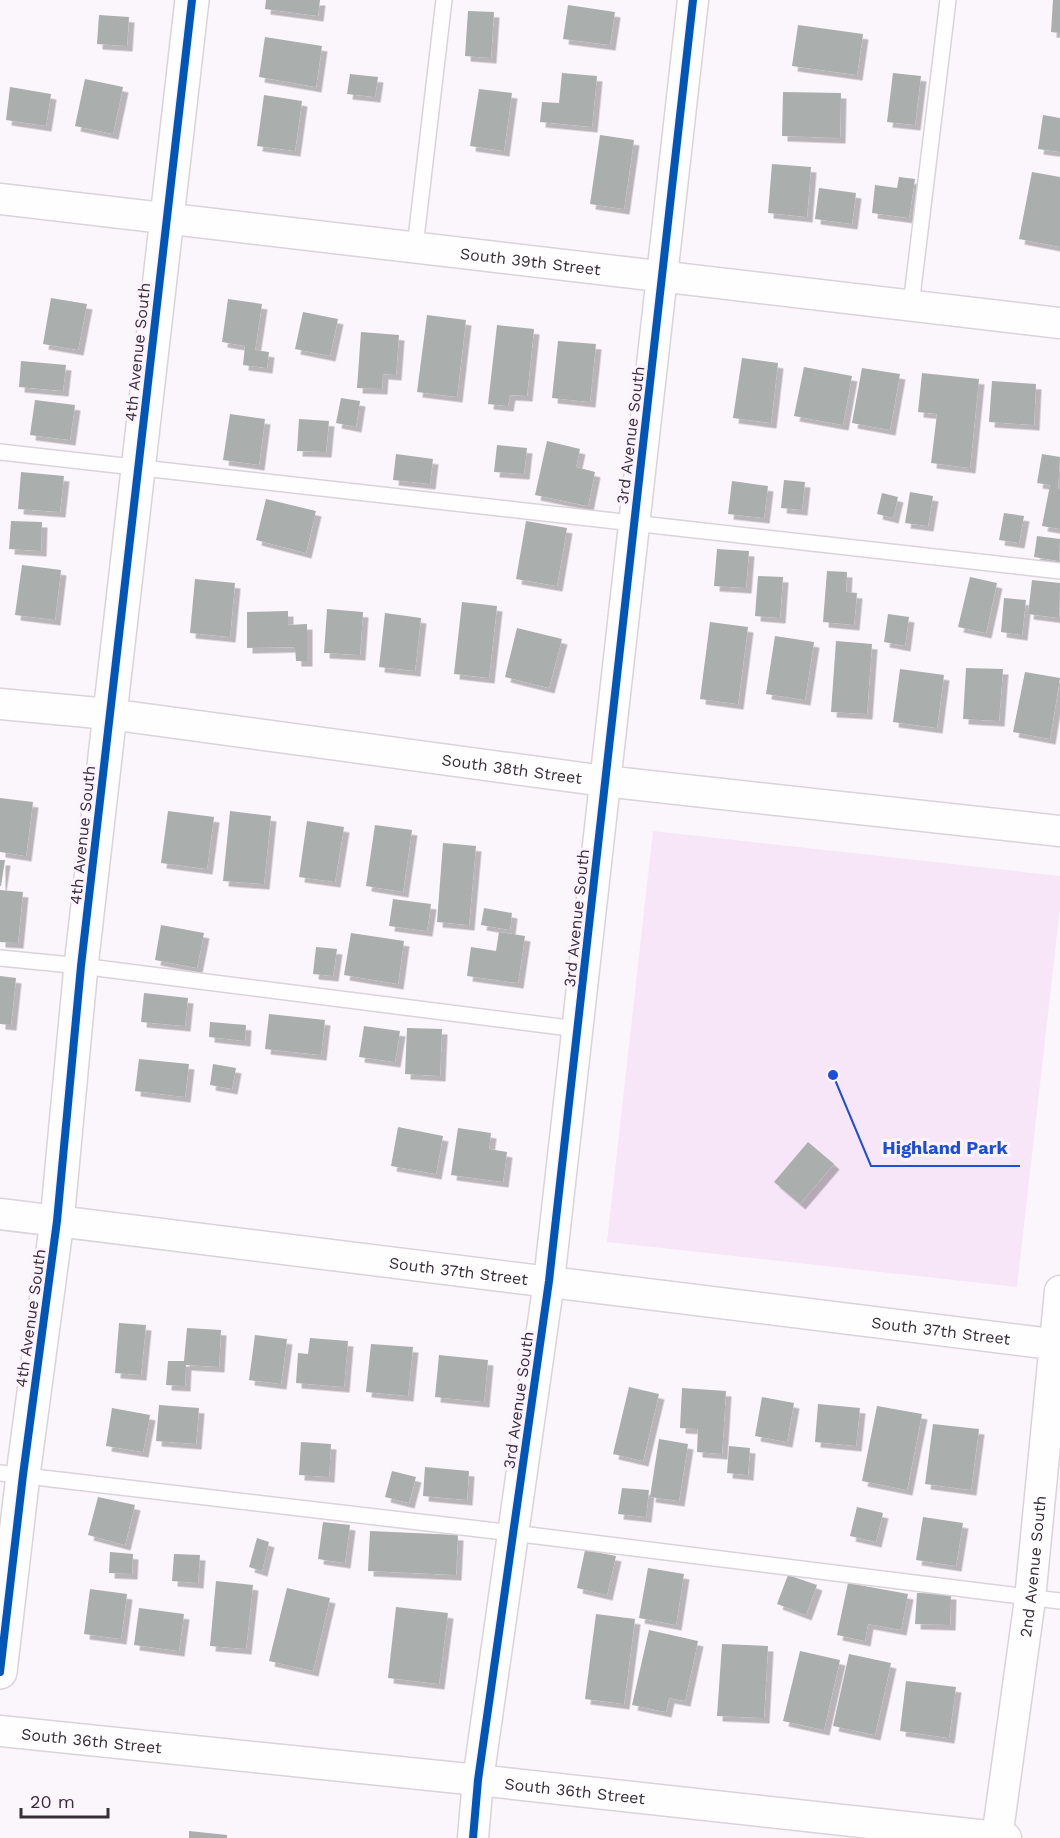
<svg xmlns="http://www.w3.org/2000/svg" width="1060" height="1838" viewBox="0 0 1060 1838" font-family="'Work Sans',sans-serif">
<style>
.green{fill:#f7e6f8}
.building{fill:#aaaead;filter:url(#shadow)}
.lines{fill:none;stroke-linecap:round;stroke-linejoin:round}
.lane-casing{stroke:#dad3da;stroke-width:18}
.street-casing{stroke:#dad3da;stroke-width:33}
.secondary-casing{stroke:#dad3da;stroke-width:36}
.lane{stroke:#fefefe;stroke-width:15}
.street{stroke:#fefefe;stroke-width:30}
.secondary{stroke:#fefefe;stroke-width:33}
.cycleway-casing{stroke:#fdf3fe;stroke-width:11}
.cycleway{stroke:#0057b8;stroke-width:8}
.labels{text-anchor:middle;stroke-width:6;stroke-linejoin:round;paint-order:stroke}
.street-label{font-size:16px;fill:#382e39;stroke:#fdf3fe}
.leader{fill:none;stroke:#1d4ed8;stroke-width:2}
.callout-dot{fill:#1d4ed8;stroke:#fdf3fe;stroke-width:2}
.callout-label{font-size:18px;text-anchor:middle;font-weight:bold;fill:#1d4ed8;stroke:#fdf3fe;stroke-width:6;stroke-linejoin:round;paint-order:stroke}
</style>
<defs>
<filter id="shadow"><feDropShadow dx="5.5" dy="5.5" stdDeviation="0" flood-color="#0004"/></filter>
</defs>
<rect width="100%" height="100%" fill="#fbf6fb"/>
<!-- green -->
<polygon class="green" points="653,831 1060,876 1060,908 1017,1287 607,1242"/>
<!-- building -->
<g class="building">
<polygon points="266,0 320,0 318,16 265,9"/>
<polygon points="1053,0 1060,0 1060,33 1051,32"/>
<polygon points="568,5 615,12 610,45 563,39"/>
<polygon points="468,11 494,12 491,58 465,56"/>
<polygon points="99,15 129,17 127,46 97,44"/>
<polygon points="798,25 863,34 857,75 792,66"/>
<polygon points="265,37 322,46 316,87 259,77"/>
<polygon points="562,73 597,76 592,127 540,122 542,102 559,103"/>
<polygon points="893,73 921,76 915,125 887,122"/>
<polygon points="350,74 378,77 375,97 347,94"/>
<polygon points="85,79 123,87 113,134 75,126"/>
<polygon points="10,87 51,94 46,126 6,120"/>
<polygon points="479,89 512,93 504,151 470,146"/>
<polygon points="783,92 841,93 840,138 782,136"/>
<polygon points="264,95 302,101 295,151 257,146"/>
<polygon points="1043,115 1060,118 1060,152 1038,149"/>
<polygon points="600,135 634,140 624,209 590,204"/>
<polygon points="772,164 811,167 807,217 768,213"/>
<polygon points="1032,172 1060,177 1060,247 1019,239"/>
<polygon points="899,177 915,179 909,218 872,213 875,185 897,188"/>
<polygon points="819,188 856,193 852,224 815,219"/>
<polygon points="51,298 87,304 78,350 43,344"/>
<polygon points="228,299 262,304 255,350 269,352 267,368 243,365 245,346 222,342"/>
<polygon points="303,312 338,319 330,356 295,349"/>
<polygon points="427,315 466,320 457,397 417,392"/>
<polygon points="497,325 534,329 527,396 510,395 508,406 488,404"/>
<polygon points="361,332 399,335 396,375 383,374 382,389 357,388"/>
<polygon points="558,341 596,344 590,402 552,398"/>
<polygon points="742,358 778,363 771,423 733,418"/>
<polygon points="21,361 66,365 63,391 19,387"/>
<polygon points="804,367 852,376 843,425 794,416"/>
<polygon points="862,368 900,374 890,430 852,423"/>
<polygon points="922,373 979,379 970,468 931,463 937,414 918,412"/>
<polygon points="992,381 1036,384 1034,425 989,422"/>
<polygon points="341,398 360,401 356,427 336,423"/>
<polygon points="35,400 75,405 70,440 30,435"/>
<polygon points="230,414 265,419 259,465 223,460"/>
<polygon points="299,419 329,421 326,452 297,451"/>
<polygon points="547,441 580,449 576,467 595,472 588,506 535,495"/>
<polygon points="497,445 527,448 524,474 494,472"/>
<polygon points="396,454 433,459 430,484 393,480"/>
<polygon points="1042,454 1060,457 1058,489 1060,489 1060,529 1042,526 1050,485 1037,483"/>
<polygon points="21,472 64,476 60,512 18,509"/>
<polygon points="784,480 805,482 802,510 781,508"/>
<polygon points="732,481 768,486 764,518 728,514"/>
<polygon points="910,492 933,496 928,526 905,523"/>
<polygon points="882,493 898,497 893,518 877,514"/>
<polygon points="266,499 316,511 306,553 256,540"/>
<polygon points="1004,513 1024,516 1019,543 999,540"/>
<polygon points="11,521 42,522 41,551 9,549"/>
<polygon points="526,521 567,528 557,586 516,579"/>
<polygon points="1037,536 1060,539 1059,561 1034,557"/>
<polygon points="717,549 749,551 746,588 714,586"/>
<polygon points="22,565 61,570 55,620 15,615"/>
<polygon points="827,571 847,572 846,592 857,593 854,625 823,622"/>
<polygon points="758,576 783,577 780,618 755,616"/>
<polygon points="970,577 997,583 986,633 958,627"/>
<polygon points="195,579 235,583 230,637 190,633"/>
<polygon points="1032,580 1060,583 1059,618 1028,614"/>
<polygon points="1004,598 1026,600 1022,635 1001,632"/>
<polygon points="462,602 497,606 489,678 454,674"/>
<polygon points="327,609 363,612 360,655 324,653"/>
<polygon points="288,611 288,625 307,624 307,661 296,661 295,647 247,648 247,612"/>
<polygon points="385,613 421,618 415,671 379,667"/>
<polygon points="888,614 909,617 905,646 884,642"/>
<polygon points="710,622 748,627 738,704 700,699"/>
<polygon points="517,628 562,639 549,688 505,677"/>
<polygon points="775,636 814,642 805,700 766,694"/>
<polygon points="836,641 872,644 867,714 831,712"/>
<polygon points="966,668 1003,669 999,721 963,719"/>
<polygon points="900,669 944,675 937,728 893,722"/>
<polygon points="1025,672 1060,678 1050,739 1013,732"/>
<polygon points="0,798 33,802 26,856 0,852"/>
<polygon points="168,811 214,817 207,869 161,863"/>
<polygon points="230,811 271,816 264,884 223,881"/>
<polygon points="307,821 344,827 335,882 299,877"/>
<polygon points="375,825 412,830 403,892 366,886"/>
<polygon points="443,843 476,846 469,925 437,922"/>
<polygon points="0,860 5,860 1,886 0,886"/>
<polygon points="0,890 23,892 18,943 0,942"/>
<polygon points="393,899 431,904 427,931 389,926"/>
<polygon points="484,908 512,913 510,930 481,925"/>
<polygon points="161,925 204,933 197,968 155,960"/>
<polygon points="499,932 525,936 518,983 467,976 471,947 496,951"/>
<polygon points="351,933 404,941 398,984 344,975"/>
<polygon points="316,947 337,949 333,976 313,974"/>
<polygon points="0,976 16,978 11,1025 0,1024"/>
<polygon points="144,993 188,998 185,1026 141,1022"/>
<polygon points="269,1014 325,1020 321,1055 265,1049"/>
<polygon points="210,1022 246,1025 245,1041 209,1037"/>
<polygon points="364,1026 400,1031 395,1062 359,1057"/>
<polygon points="407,1028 442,1029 440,1076 405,1074"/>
<polygon points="139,1059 189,1064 185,1097 135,1091"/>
<polygon points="213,1064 236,1068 232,1089 210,1085"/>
<polygon points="398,1127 443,1136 436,1174 391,1166"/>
<polygon points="458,1128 491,1133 489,1149 507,1152 503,1182 451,1175"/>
<polygon points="808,1142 834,1164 800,1204 774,1182"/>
<polygon points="119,1323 146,1325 141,1375 115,1373"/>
<polygon points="187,1328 221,1330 219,1367 186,1365 185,1386 166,1385 168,1361 184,1361"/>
<polygon points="255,1335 287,1339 281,1384 249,1380"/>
<polygon points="310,1338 348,1341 344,1387 296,1383 298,1353 308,1354"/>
<polygon points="371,1344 413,1347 408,1396 366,1392"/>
<polygon points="439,1355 488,1360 484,1402 435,1397"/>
<polygon points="629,1387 659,1394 643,1461 613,1454"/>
<polygon points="682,1388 726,1391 722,1454 697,1452 698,1429 680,1428"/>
<polygon points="762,1397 794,1403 787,1442 755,1436"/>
<polygon points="818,1404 860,1408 856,1446 815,1442"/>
<polygon points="159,1405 199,1408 196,1444 156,1441"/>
<polygon points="877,1406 922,1414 907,1490 862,1481"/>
<polygon points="112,1408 150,1415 143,1452 106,1446"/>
<polygon points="933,1424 979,1429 971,1490 925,1484"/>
<polygon points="659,1439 688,1444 679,1501 650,1497"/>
<polygon points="301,1442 331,1444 329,1477 299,1475"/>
<polygon points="729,1446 750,1448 748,1475 727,1473"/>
<polygon points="425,1467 469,1471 467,1500 423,1496"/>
<polygon points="392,1471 416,1477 409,1503 385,1497"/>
<polygon points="622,1488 649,1490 646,1517 618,1514"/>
<polygon points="98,1497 135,1505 125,1545 88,1535"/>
<polygon points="857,1507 883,1513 876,1542 850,1536"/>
<polygon points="923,1517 963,1523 956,1566 916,1560"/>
<polygon points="323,1522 350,1525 345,1563 318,1559"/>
<polygon points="370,1531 458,1535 456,1575 368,1571"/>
<polygon points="257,1538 269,1542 262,1571 249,1567"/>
<polygon points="585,1550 616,1556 607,1595 577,1588"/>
<polygon points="110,1552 133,1554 132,1574 109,1573"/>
<polygon points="174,1554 200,1555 198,1583 172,1581"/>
<polygon points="648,1568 684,1574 676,1625 639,1618"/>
<polygon points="788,1575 817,1585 806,1615 777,1604"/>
<polygon points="216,1581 253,1585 246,1649 210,1646"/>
<polygon points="848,1583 908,1594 901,1630 868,1624 865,1641 837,1635"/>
<polygon points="287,1588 330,1598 313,1671 269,1661"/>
<polygon points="90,1589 127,1594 121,1639 84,1634"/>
<polygon points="917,1593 951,1594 950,1625 915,1624"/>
<polygon points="396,1607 448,1613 439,1684 388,1678"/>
<polygon points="139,1608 184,1614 179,1651 134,1645"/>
<polygon points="596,1614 635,1619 624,1704 585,1699"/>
<polygon points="649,1630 698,1641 685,1701 669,1698 666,1712 632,1705"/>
<polygon points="722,1644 768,1646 764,1718 717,1716"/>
<polygon points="800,1651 840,1660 824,1730 783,1721"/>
<polygon points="849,1654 891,1663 875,1735 833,1726"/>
<polygon points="906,1681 956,1687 949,1738 900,1731"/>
<polygon points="189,1831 227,1835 227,1838 189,1838"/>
</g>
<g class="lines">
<!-- lane casing -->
<g class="lane-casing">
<g id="lane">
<polyline points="415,247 444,0"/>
<polyline points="911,305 948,0"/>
<polyline points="0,452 1060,571"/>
<polyline points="0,958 81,966 577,1029"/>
<polyline points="0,1473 513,1533 1060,1601"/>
</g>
</g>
<!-- street casing -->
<g class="street-casing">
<g id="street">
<path id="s1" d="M 0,199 L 1060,323"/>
<path id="s2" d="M 0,704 L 109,714 L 604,781 L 1060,831"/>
<path id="s3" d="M 0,1214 L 1060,1345"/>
<path id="s4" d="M 0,1731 L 478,1780 L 1006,1838"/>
<polyline points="473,1838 478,1780 549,1281 693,0"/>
<path id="s5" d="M 997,1838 L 1030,1599 L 1060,1291"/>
</g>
</g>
<!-- secondary casing -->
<g class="secondary-casing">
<polyline id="secondary" points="0,1672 23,1475 57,1221 81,966 192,0"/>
</g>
<!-- lane -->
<use href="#lane" class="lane"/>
<!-- street -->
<use href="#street" class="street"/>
<!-- secondary -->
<use href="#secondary" class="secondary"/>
<!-- cycleway casing -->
<g class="cycleway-casing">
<g id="cycleway">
<polyline points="0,1672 23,1475 57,1221 81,966 192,0"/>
<polyline points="473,1838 478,1780 549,1281 693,0"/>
</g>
</g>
<!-- cycleway -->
<use href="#cycleway" class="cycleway"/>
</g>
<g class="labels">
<!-- street labels -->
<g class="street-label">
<text dy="6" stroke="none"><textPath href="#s1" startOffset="534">South 39th Street</textPath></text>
<text transform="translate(137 352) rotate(-84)" y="6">4th Avenue South</text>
<text transform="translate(630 435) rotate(-83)" y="6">3rd Avenue South</text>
<text dy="6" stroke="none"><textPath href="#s2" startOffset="516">South 38th Street</textPath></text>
<text transform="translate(82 835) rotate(-84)" y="6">4th Avenue South</text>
<text transform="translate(576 918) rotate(-84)" y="6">3rd Avenue South</text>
<text dy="6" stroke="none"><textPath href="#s3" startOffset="462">South 37th Street</textPath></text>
<text transform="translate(30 1318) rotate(-82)" y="6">4th Avenue South</text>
<text dy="6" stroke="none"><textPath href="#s3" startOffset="948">South 37th Street</textPath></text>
<text transform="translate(518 1400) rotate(-82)" y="6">3rd Avenue South</text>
<text dy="6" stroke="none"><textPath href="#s5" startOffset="274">2nd Avenue South</textPath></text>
<text dy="6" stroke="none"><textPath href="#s4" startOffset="92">South 36th Street</textPath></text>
<text dy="6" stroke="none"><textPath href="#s4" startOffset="578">South 36th Street</textPath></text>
</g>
</g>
<!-- callouts -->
<path class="leader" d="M833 1075L871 1166H1020"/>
<circle class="callout-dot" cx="833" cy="1075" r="6"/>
<g class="callout-label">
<text x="945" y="1154">Highland Park</text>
</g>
<!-- scale -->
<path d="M21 1808v9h87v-9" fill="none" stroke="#382e39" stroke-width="3"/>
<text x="30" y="1808" font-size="18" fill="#382e39" stroke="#fdf3fe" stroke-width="4.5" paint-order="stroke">20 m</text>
</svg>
